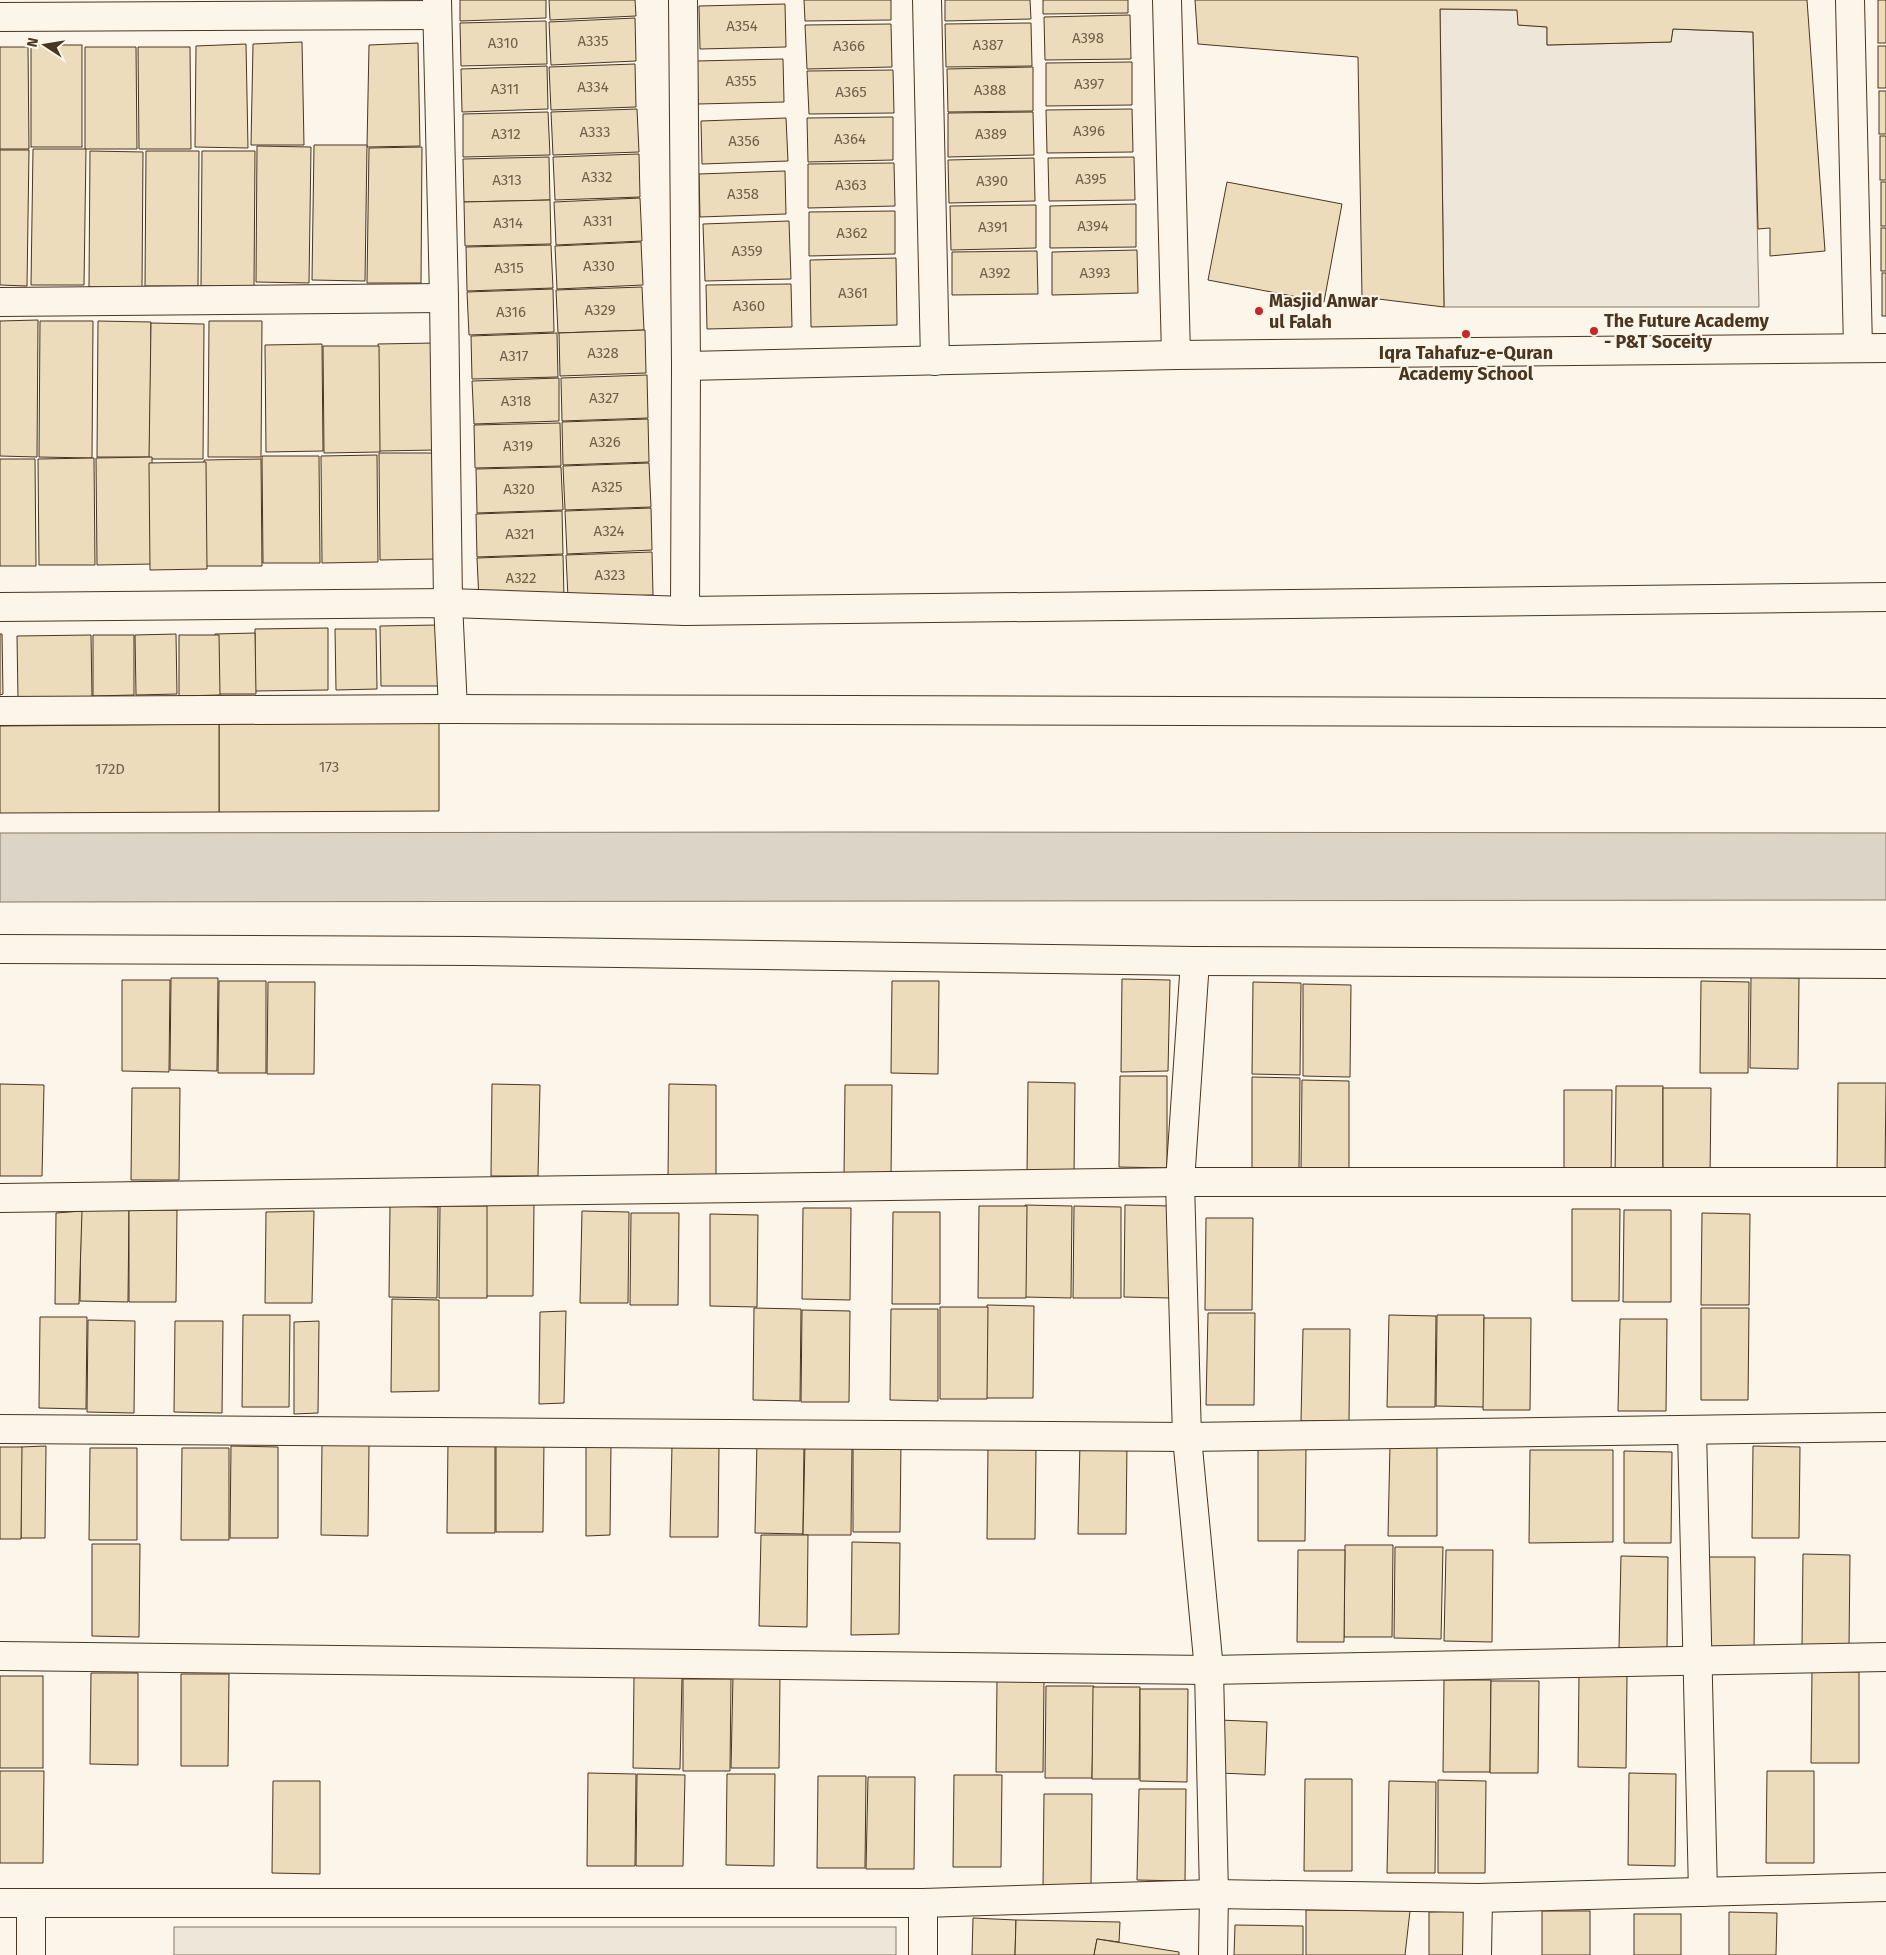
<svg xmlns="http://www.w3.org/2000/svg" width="1886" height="1955" viewBox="0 0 1886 1955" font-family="'Fira Sans',sans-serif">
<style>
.green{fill:#ede6d9;stroke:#887966}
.water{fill:#dcd4c6;stroke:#887966}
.building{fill:#ecdcbc;stroke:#4a3520}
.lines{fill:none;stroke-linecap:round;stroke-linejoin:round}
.minor-casing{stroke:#4a3520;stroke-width:30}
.minor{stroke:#fbf6e9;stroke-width:28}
.poi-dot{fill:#c62828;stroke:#fbf6e9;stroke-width:2}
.labels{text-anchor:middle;stroke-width:4;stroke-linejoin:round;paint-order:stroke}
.number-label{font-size:15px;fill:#725f47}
.poi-label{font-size:18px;font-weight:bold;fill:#4a3520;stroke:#fbf6e9;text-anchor:start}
</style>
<rect width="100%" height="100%" fill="#fbf6e9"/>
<!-- green -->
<g class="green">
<polygon points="1440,9 1517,10 1519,25 1547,27 1547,45 1671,42 1673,29 1753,32 1759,307 1444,307"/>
<rect x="174" y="1927" width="722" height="28"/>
</g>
<!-- water -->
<polygon class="water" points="842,832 1886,833 1886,900 0,902 0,833"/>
<!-- building -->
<g class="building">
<polygon points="460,0 546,0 546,18 460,21"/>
<polygon points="549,0 635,0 636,16 550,20"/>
<polygon points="804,0 891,0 891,20 805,21"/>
<polygon points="945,0 1030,0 1031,19 945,21"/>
<polygon points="1043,0 1128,0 1128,13 1043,14"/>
<polygon points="1195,0 1807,0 1825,251 1770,256 1770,228 1758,229 1753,32 1673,29 1671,42 1547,45 1547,27 1518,25 1517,10 1440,9 1444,307 1362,297 1358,57 1198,44"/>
<rect x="1878" y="0" width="8" height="43"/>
<polygon points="785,4 786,47 700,49 699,6"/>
<polygon points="1130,15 1131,59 1045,60 1044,17"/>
<polygon points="635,18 636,61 551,65 549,22"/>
<polygon points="546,21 547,64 461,66 460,23"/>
<polygon points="1031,23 1032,66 946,67 945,24"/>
<polygon points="891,24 892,67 807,69 805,25"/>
<polygon points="302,42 304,145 251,145 253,44"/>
<polygon points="418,43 420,146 367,147 369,45"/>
<polygon points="246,44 248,148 195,147 196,46"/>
<rect x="31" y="45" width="51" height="102"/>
<rect x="1878" y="46" width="8" height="42"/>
<polygon points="0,47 28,47 29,149 0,149"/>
<polygon points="85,47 136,47 137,149 85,149"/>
<polygon points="138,47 190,47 191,149 139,149"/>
<polygon points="783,59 784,102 698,104 697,61"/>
<polygon points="1132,62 1132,105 1046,106 1046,63"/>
<polygon points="635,64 636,107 551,110 549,67"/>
<polygon points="547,66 548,109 462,112 461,69"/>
<polygon points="1033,67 1033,111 948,112 947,69"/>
<polygon points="893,70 894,113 809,114 807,71"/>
<rect x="1879" y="91" width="7" height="43"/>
<polygon points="637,109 639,152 553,155 551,112"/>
<polygon points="1132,109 1133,152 1047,153 1046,110"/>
<polygon points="548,112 550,155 463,157 463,114"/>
<polygon points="1033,112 1034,155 948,157 948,113"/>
<polygon points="893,117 893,160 808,162 807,118"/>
<polygon points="786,118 788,161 702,164 701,121"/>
<rect x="1880" y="136" width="6" height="44"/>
<polygon points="314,145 367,145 365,281 312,280"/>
<polygon points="257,146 311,147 309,283 256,282"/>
<polygon points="422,147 421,283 367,283 369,148"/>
<polygon points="33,149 86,149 84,285 31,285"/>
<polygon points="0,150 29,150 27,286 0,285"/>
<polygon points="90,151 143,152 142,288 89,287"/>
<polygon points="146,151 199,151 198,286 145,286"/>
<polygon points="202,151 255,151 254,287 201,286"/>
<polygon points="639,154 640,197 555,200 553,157"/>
<polygon points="549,157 550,200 464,202 463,159"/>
<polygon points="1134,157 1135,200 1049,201 1048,158"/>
<polygon points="1034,158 1035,201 949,203 948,160"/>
<polygon points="894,163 895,206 808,208 808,164"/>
<polygon points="785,171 786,214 700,217 699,174"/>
<polygon points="1227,182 1342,204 1324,302 1208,280"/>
<rect x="1881" y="182" width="5" height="44"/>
<polygon points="640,198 642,241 556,245 554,202"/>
<polygon points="550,200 551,244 465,246 464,202"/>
<polygon points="1136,204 1136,247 1050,248 1050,206"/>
<polygon points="1036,205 1036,248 951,250 950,206"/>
<polygon points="895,211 895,254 809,256 809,212"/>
<polygon points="789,221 791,279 705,281 703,224"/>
<rect x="1881" y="228" width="5" height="43"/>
<polygon points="641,242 643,285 557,289 555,246"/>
<polygon points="551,245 553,288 467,291 466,247"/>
<polygon points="1137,250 1138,293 1052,295 1052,252"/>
<polygon points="1037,251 1038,294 952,295 952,252"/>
<polygon points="896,258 897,325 811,327 810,260"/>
<rect x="1882" y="273" width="4" height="43"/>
<polygon points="791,284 792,327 707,329 706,285"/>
<polygon points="642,287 644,330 558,333 556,290"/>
<polygon points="553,289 554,332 469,335 467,292"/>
<polygon points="38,320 37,457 0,456 0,321"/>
<polygon points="40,321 93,321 92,458 39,457"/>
<polygon points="98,321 151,322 150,457 97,457"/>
<polygon points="209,321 262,321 261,457 208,457"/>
<polygon points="151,323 204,324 203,459 149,459"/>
<polygon points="645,330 646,373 560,376 559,333"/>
<polygon points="557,333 558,377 472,379 471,336"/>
<polygon points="434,343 435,450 379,451 378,344"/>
<polygon points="322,344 323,451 266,452 265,345"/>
<polygon points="323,346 379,346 380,452 324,453"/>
<polygon points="647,375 648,418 562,421 561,378"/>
<polygon points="559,378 559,421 474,424 472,381"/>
<polygon points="648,419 649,462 563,465 562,422"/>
<polygon points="560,423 561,466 475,468 474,425"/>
<polygon points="379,453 435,453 436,559 380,560"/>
<polygon points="377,455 378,562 322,563 321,456"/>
<polygon points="262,456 319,456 320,563 263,563"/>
<polygon points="152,457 153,564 97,565 96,458"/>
<polygon points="94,458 95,565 39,565 38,459"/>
<polygon points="0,459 35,459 36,566 0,566"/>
<polygon points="261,459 262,566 205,566 204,460"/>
<polygon points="206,462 207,569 150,570 149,463"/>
<polygon points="649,463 651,507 565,510 563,466"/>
<polygon points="561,467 563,510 477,513 476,469"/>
<polygon points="651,508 652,550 567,554 565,511"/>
<polygon points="562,511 563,554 477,557 476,514"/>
<polygon points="652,552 653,595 568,598 566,555"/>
<polygon points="563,555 564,598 479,601 477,558"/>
<polygon points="438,625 439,686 381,686 380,626"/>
<polygon points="328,628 328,690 255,691 255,629"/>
<polygon points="335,629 376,629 377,689 336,690"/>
<polygon points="255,633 256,694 216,694 215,634"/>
<polygon points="0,634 2,634 3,694 0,695"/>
<polygon points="176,634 177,694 136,695 135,635"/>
<polygon points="91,635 92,697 18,698 17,636"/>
<polygon points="93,635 134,635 134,695 93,696"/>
<polygon points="179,635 219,635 220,695 179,696"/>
<polygon points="439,723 439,811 219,812 219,724"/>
<polygon points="219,724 219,812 0,813 0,726"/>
<polygon points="1751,977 1799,978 1798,1069 1750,1068"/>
<polygon points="171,978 218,978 217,1071 170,1070"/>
<polygon points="1122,979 1170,980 1168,1071 1121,1072"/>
<polygon points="122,980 170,980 169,1072 122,1071"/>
<polygon points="219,981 266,981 266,1073 218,1073"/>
<polygon points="892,981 939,981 938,1074 891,1073"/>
<polygon points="1701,981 1749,982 1748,1073 1700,1073"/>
<polygon points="268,982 315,982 314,1074 267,1074"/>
<polygon points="1253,982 1301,983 1300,1075 1252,1074"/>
<polygon points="1303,984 1351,985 1350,1077 1303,1076"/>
<polygon points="1120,1076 1167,1076 1167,1168 1119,1167"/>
<polygon points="1252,1077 1300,1078 1299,1169 1252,1169"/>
<polygon points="1302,1080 1349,1081 1349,1172 1301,1172"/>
<polygon points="1028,1082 1075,1083 1074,1175 1027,1175"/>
<polygon points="1838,1083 1886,1083 1885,1175 1837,1174"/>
<polygon points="0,1084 44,1085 42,1176 0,1176"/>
<polygon points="492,1084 540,1085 538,1176 491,1176"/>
<polygon points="669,1084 716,1085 716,1176 668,1177"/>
<polygon points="845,1085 892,1085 891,1177 844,1177"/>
<polygon points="1616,1086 1663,1086 1663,1178 1615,1178"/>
<polygon points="132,1088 180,1088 179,1180 131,1180"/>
<polygon points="1663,1088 1711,1088 1710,1180 1663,1179"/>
<polygon points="1564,1090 1612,1090 1611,1182 1564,1182"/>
<polygon points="486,1204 534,1204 533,1296 486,1296"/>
<polygon points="1025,1205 1072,1206 1071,1298 1024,1297"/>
<polygon points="1125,1205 1172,1206 1171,1298 1124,1297"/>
<polygon points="390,1206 438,1207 437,1298 389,1297"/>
<polygon points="440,1206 487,1206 487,1298 439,1298"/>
<polygon points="979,1206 1027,1206 1026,1298 978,1298"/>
<polygon points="1074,1206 1121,1207 1121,1298 1073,1298"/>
<polygon points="803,1208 851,1208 850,1300 802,1299"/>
<polygon points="1572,1209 1620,1209 1619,1301 1572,1301"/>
<polygon points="81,1210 129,1210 128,1302 80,1301"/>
<polygon points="129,1210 177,1210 176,1302 129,1302"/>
<polygon points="1624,1210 1671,1210 1671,1302 1623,1302"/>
<polygon points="82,1211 79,1304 55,1304 56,1213"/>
<polygon points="314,1211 312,1303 265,1303 266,1212"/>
<polygon points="582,1211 629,1212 628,1303 580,1303"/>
<polygon points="893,1212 940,1212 940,1304 892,1304"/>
<polygon points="631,1213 679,1213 678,1305 630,1305"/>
<polygon points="1702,1213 1750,1214 1749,1305 1701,1305"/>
<polygon points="710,1214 758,1215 757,1307 710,1306"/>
<polygon points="1206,1218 1253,1218 1252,1310 1205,1310"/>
<polygon points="392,1299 439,1300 439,1391 391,1392"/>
<polygon points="987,1305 1034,1306 1033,1398 986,1398"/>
<polygon points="940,1307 988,1307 987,1399 940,1399"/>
<polygon points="754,1308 801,1309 800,1401 753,1400"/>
<polygon points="1701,1308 1749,1308 1748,1400 1701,1400"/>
<polygon points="891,1309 938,1309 938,1401 890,1400"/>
<polygon points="802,1310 850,1311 849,1402 801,1402"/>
<polygon points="566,1311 564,1403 539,1404 540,1312"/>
<polygon points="1208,1313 1255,1313 1254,1405 1206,1405"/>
<polygon points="243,1315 290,1315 289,1407 242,1407"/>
<polygon points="1389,1315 1436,1316 1435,1407 1387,1407"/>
<polygon points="1437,1315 1484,1315 1484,1407 1436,1406"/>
<polygon points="40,1317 87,1317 86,1409 39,1408"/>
<polygon points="1484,1318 1531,1318 1530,1410 1483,1410"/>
<polygon points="1620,1319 1667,1319 1666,1411 1618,1411"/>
<polygon points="88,1320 135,1321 134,1413 87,1412"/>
<polygon points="175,1321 223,1321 222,1413 174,1412"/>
<polygon points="319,1321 318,1413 294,1414 294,1322"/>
<polygon points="1303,1329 1350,1329 1349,1421 1301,1421"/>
<polygon points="496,1440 544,1440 543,1532 496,1532"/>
<polygon points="853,1440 901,1440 900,1532 853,1532"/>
<polygon points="448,1441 495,1442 495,1533 447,1533"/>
<polygon points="757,1441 804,1442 803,1534 755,1533"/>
<polygon points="1080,1442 1127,1442 1126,1534 1078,1534"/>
<polygon points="611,1443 610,1535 586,1536 586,1445"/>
<polygon points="805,1443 852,1444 851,1535 803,1535"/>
<polygon points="322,1444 369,1444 368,1536 321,1535"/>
<polygon points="1390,1444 1437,1445 1437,1536 1388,1536"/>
<polygon points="672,1445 719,1446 718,1537 670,1537"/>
<polygon points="46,1446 45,1538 21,1538 21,1447"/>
<polygon points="231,1446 278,1447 278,1538 230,1538"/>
<polygon points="1753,1446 1800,1447 1799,1538 1752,1538"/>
<polygon points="0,1447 22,1447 21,1539 0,1539"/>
<polygon points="988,1447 1036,1448 1035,1539 987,1539"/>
<polygon points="90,1448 137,1448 137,1540 89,1540"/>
<polygon points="182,1448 229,1448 229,1540 181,1540"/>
<polygon points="1258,1449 1306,1449 1305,1541 1258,1541"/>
<polygon points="1530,1450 1613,1450 1613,1542 1529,1543"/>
<polygon points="1624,1451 1672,1452 1671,1543 1624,1543"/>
<polygon points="761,1535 808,1535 807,1627 759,1626"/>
<polygon points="852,1542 900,1543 899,1634 851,1635"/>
<polygon points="92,1544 140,1544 139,1637 92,1636"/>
<polygon points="1345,1545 1393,1545 1392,1637 1344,1637"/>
<polygon points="1395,1547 1443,1547 1441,1639 1394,1638"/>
<polygon points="1298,1550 1345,1550 1344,1642 1297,1642"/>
<polygon points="1446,1550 1493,1550 1492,1642 1444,1641"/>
<polygon points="1803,1554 1850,1555 1849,1646 1802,1646"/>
<polygon points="1621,1556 1668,1557 1667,1649 1619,1648"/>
<polygon points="1707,1557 1755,1557 1754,1649 1706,1649"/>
<polygon points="1812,1671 1859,1672 1859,1763 1811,1763"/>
<polygon points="91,1673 138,1673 138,1765 90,1764"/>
<polygon points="181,1674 229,1674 228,1766 181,1766"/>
<rect x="0" y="1676" width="43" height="92"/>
<polygon points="733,1676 780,1676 779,1768 731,1768"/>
<polygon points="1579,1676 1627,1676 1626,1768 1578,1767"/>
<polygon points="634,1677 682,1677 680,1769 633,1768"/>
<polygon points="683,1679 731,1679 730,1771 683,1771"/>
<polygon points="997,1680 1044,1681 1043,1772 996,1772"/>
<polygon points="1444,1680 1491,1680 1490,1772 1443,1772"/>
<polygon points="1491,1681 1539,1681 1538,1773 1490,1773"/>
<polygon points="1046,1686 1094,1686 1092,1778 1045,1778"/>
<polygon points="1093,1687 1140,1687 1139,1779 1092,1779"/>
<polygon points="1140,1689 1188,1689 1187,1782 1140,1781"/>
<polygon points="1219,1720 1267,1722 1265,1775 1220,1773"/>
<polygon points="0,1771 44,1771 43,1863 0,1863"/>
<polygon points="1767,1771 1814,1771 1814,1863 1766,1863"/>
<polygon points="588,1773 636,1774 635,1866 587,1866"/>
<polygon points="1629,1773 1676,1774 1675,1866 1628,1865"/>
<polygon points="637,1774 685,1775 683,1866 636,1866"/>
<polygon points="727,1774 775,1774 774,1866 726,1865"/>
<polygon points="954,1775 1002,1775 1001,1867 953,1867"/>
<polygon points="818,1776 866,1776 865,1868 817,1868"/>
<polygon points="868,1777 915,1777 914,1869 866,1869"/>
<polygon points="1305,1779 1352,1779 1352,1871 1304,1871"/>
<polygon points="1438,1780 1486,1781 1485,1873 1438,1873"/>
<polygon points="273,1781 320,1781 320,1874 272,1873"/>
<polygon points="1389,1781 1436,1782 1435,1873 1387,1873"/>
<polygon points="1139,1789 1186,1789 1185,1881 1137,1880"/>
<polygon points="1044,1794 1092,1794 1091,1886 1043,1886"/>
<polygon points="1306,1910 1410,1911 1405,1955 1306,1955"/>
<polygon points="1466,1911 1466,1955 1429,1955 1429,1912"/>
<rect x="1542" y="1911" width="48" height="44"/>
<polygon points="1729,1912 1777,1913 1776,1955 1729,1955"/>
<rect x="1634" y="1914" width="47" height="41"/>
<polygon points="973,1918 1016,1920 1015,1955 972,1955"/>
<polygon points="1016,1920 1120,1922 1119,1942 1097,1939 1094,1955 1015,1955"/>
<polygon points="1235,1925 1303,1926 1303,1955 1234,1955"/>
<polygon points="1097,1939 1179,1952 1179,1955 1094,1955"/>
</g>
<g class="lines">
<!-- minor casing -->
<g class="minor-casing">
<g id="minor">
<polyline points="437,0 444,298 448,603 453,709"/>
<polyline points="683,0 686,366 685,611"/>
<polyline points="927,0 935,361"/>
<polyline points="1167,0 1176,355"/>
<polyline points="1850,0 1858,348"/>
<polyline points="0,17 437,15"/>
<polyline points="0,302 444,298"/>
<polyline points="686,366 1176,355 1886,348"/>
<polyline points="0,607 448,603 685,611 1886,597"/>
<polyline points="0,711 453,709 1886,713"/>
<polyline points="0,949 474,951 1195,961 1886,964"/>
<polyline points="1195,961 1180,1182 1187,1437 1209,1670 1214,1894 1213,1955"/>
<polyline points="0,1198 1180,1182 1886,1182"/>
<polyline points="0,1429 1187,1437 1886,1427"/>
<polyline points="1692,1430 1703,1892"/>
<polyline points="0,1656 1209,1670 1886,1657"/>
<polyline points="0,1903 923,1903 1214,1894 1478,1898 1886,1887"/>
<polyline points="31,1955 31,1903"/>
<polyline points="923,1955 923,1903"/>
<polyline points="1477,1955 1478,1898"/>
</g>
</g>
<!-- minor -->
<use href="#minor" class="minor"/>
</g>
<!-- markers -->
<g class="poi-dot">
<circle cx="1259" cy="311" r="5"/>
<circle cx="1594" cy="331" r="5"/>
<circle cx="1466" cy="334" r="5"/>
</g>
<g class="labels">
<!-- number labels -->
<g class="number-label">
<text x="742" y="31">A354</text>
<text x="1088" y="43">A398</text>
<text x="593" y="46">A335</text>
<text x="503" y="48">A310</text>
<text x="988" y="50">A387</text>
<text x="849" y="51">A366</text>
<text x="741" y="86">A355</text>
<text x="1089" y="89">A397</text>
<text x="593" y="92">A334</text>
<text x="505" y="94">A311</text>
<text x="990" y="95">A388</text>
<text x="851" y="97">A365</text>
<text x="1089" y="136">A396</text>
<text x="595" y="137">A333</text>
<text x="506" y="139">A312</text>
<text x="991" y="139">A389</text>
<text x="850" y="144">A364</text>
<text x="744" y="146">A356</text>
<text x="597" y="182">A332</text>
<text x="1091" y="184">A395</text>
<text x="507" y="185">A313</text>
<text x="992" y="186">A390</text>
<text x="851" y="190">A363</text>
<text x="743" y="199">A358</text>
<text x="598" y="226">A331</text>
<text x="508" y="228">A314</text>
<text x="1093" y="231">A394</text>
<text x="993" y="232">A391</text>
<text x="852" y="238">A362</text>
<text x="747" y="256">A359</text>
<text x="599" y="271">A330</text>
<text x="509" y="273">A315</text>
<text x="995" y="278">A392</text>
<text x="1095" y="278">A393</text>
<text x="853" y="298">A361</text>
<text x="749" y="311">A360</text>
<text x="600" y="315">A329</text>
<text x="511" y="317">A316</text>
<text x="603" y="358">A328</text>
<text x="514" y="361">A317</text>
<text x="604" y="403">A327</text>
<text x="516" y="406">A318</text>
<text x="605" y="447">A326</text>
<text x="518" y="451">A319</text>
<text x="607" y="492">A325</text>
<text x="519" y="494">A320</text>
<text x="609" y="536">A324</text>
<text x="520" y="539">A321</text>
<text x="610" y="580">A323</text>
<text x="521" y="583">A322</text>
<text x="329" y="772">173</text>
<text x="110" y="774">172D</text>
</g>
<!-- poi labels -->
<g class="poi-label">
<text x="1269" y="307">Masjid Anwar<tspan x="1269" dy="21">ul Falah</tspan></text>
<text x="1604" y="327">The Future Academy<tspan x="1604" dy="21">- P&amp;T Soceity</tspan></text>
<text x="1466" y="359" text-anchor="middle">Iqra Tahafuz-e-Quran<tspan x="1466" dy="21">Academy School</tspan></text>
</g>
</g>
<!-- north arrow -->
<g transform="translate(45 45) rotate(282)" stroke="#fbf6e9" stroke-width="4" paint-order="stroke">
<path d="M0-4L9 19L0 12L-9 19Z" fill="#4a3520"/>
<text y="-8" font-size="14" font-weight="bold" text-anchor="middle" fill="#4a3520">N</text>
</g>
</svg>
